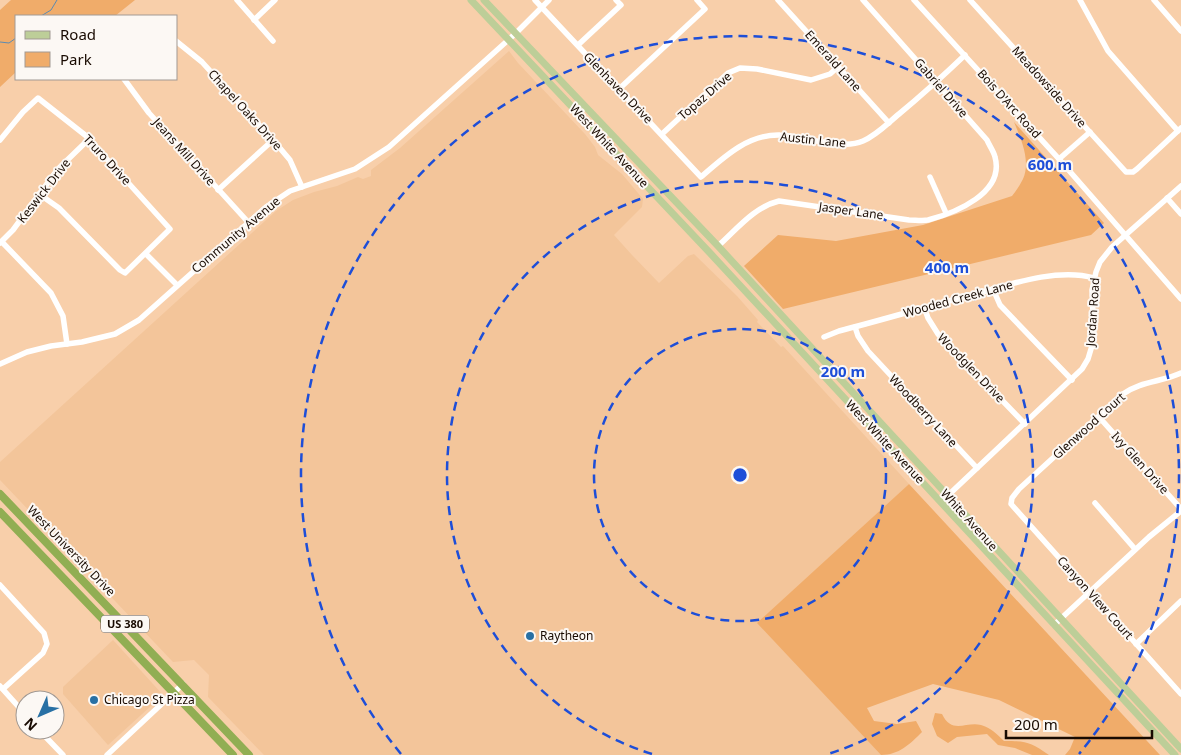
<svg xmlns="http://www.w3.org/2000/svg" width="1181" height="755" viewBox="0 0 1181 755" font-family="'Noto Sans',sans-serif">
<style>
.built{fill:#f3c59a}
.green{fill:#f0ac6a}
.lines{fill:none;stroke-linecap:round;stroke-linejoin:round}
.stream{stroke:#5c8bb1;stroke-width:1}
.minor{stroke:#fff;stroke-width:5.5}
.major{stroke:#bdce98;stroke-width:7}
.highway{stroke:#91ae53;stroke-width:8}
.ring{fill:none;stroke:#1d4ed8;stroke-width:2.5;stroke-dasharray:9 6}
.poi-dot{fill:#2870a4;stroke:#fcf8f4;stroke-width:2}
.labels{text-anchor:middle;stroke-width:4;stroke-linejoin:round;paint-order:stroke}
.shield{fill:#fcf8f4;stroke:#5c514a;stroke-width:1}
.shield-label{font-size:11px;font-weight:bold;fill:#180a01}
.street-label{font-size:12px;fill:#180a01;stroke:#fcf8f4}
.poi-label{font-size:12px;fill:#180a01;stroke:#fcf8f4;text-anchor:start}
.centre{fill:#1d4ed8;stroke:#fcf8f4;stroke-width:2.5}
.ring-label{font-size:15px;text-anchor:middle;font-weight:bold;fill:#1d4ed8;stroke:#fcf8f4;stroke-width:4;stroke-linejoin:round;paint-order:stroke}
</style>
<rect width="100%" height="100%" fill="#f8cfaa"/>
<!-- built -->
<g class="built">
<polygon points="509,51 518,63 585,134 595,147 598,155 622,174 643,199 642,207 614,235 632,255 659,283 688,256 694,254 737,296 758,320 757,322 781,347 783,346 909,484 758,623 881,755 264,755 208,697 209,675 194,660 173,662 0,480 0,462 276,211 293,200 314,192 337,186 358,177 363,179 371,176 371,170 400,148"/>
<polygon points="113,640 163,695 108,745 63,694 63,687"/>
</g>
<!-- green -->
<g class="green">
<polygon points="11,0 135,0 115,16 16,16 16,72 0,87 0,10"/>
<path d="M 1014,122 L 1104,223 L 1091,235 L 783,309 L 744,266 L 778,235 L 836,241 L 923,225 L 1012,196 C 1016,191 1020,185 1023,179 C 1031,161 1021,139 1014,122 Z"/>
<path d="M 909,484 L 1160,755 L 1065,755 L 1070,749 L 1075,737 L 999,700 L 933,684 L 867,708 L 874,721 L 897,724 L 916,721 L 922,732 C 910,744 899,755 881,755 L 757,623 Z"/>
<path d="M 935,713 L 942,714 C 952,735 966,721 981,725 C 991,728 997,734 1004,741 C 1027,741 1030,742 1049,755 L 1032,755 L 1015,748 L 998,745 L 987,734 L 957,737 L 948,743 L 937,736 L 932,724 Z"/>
</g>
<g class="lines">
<!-- stream -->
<g class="stream">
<polyline points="41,16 51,10 57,0"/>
<polyline points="0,42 9,43 16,38"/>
</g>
<!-- minor -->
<g class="minor">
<polyline points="237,0 273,41"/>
<path d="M 535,0 L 701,177 C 724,157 748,134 780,135 C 795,135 810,141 825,142 C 838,144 851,146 863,141 C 877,135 888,123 899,114 C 922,95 943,76 965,55"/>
<polyline points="778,0 889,123"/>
<polyline points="914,0 1059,159 1181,299"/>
<polyline points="970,0 1126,172 1133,172 1137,169 1181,128"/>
<polyline points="1080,0 1108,51 1178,131"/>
<polyline points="1154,0 1181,31"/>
<polyline points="254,20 275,0"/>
<polyline points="176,41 202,62 279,147 290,160 302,187"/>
<polyline points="578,45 621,5 616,0"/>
<polyline points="124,79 149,113 248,222"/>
<polyline points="619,89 705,9 697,0"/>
<polyline points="662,134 728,73 740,68 757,69 811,80 830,74 838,67"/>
<polyline points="0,140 23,112 38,98 85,135 170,229 125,273 120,270 59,208 39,194"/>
<polyline points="1059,159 1090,132"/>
<polyline points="930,177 946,213"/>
<polyline points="218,190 273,140"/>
<polyline points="1167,198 1181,214"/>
<polyline points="2,242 51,293 63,316 67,344"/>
<polyline points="0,243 13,230 58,169 88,140"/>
<path d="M 718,246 C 737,229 754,207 779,201 L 909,220 C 915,220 923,221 928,220 C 955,213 1005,193 995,157 C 994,152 989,145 987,140 L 863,0"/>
<polyline points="146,254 177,285"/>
<polyline points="993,289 1000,305 1072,380"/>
<polyline points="924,307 928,318 938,334 1025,424"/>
<polyline points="855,327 858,336 868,351 977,468"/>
<path d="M 824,337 L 839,331 C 882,320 925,307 968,296 C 1005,286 1056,267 1094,278"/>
<polyline points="0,364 27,352 51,346 82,342 115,334 139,320 266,207 290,191 355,169 389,147 516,33 549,0"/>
<path d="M 1181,373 C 1162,382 1141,381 1123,394 L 1019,489 L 1012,498 L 1011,504 L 1181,694"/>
<polyline points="1099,417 1181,509"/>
<polyline points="941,502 1082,369 1088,359 1094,339 1092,290 1096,272 1100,262 1112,247 1181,186"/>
<polyline points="1095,503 1135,549"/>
<polyline points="0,585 44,633 47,644 43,653 3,689"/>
<polyline points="1054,625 1149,537 1181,511"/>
<polyline points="1136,644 1181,601"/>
<polyline points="0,686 25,714"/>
<polyline points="39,730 63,755"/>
<polyline points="107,755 183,684"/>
</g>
<!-- major -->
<g class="major">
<polyline points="471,0 710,253 1175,755"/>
<polyline points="484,0 718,246 1181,749"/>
</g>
<!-- highway -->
<g class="highway">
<polyline points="0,494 249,755"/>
<polyline points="0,512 233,755"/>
</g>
</g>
<!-- distance rings -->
<g class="ring">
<circle cx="740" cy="475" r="146"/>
<path d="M652 754A293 293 0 1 1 828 754"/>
<path d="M401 754A439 439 0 1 1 1079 754"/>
</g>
<!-- markers -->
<g class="poi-dot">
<circle cx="530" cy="636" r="5"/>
<circle cx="94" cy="700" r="5"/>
</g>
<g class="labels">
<!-- shield labels -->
<rect class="shield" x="101" y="615.5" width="48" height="17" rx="4"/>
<g class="shield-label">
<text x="125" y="628">US 380</text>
</g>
<!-- street labels -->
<g class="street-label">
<text transform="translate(833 61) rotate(48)" y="4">Emerald Lane</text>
<text transform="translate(1049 87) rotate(48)" y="4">Meadowside Drive</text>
<text transform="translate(618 88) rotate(46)" y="4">Glenhaven Drive</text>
<text transform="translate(941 88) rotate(49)" y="4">Gabriel Drive</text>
<text transform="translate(705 96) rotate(-41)" y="4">Topaz Drive</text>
<text transform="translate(1009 104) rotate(48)" y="4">Bois D'Arc Road</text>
<text transform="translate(245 110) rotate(48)" y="4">Chapel Oaks Drive</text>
<text transform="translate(813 140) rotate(6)" y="4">Austin Lane</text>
<text transform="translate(609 146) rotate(47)" y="4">West White Avenue</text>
<text transform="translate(184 152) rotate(48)" y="4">Jeans Mill Drive</text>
<text transform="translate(107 160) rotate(47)" y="4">Truro Drive</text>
<text transform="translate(44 191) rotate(-52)" y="4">Keswick Drive</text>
<text transform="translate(851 211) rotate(8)" y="4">Jasper Lane</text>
<text transform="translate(236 235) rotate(-40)" y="4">Community Avenue</text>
<text transform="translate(958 299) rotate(-15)" y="4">Wooded Creek Lane</text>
<text transform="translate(1093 312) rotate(-86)" y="4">Jordan Road</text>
<text transform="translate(971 368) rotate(46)" y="4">Woodglen Drive</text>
<text transform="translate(923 411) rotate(47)" y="4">Woodberry Lane</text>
<text transform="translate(1089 426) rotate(-42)" y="4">Glenwood Court</text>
<text transform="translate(885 442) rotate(47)" y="4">West White Avenue</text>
<text transform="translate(1140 463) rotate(48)" y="4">Ivy Glen Drive</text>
<text transform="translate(969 520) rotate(48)" y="4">White Avenue</text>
<text transform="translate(71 551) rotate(46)" y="4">West University Drive</text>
<text transform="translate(1095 598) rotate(48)" y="4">Canyon View Court</text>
</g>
<!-- poi labels -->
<g class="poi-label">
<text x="540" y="640">Raytheon</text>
<text x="104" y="704">Chicago St Pizza</text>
</g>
</g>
<circle cx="740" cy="475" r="8" class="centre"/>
<g class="ring-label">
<text x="1050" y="170">600 m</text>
<text x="947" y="273">400 m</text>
<text x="843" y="377">200 m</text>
</g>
<!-- legend -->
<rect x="15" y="15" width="162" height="65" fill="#fcf8f4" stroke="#a19993"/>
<rect x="25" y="31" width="25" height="8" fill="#bdce98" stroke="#a19993"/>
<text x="60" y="40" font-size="15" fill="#180a01">Road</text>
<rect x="25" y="52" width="25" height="15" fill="#f0ac6a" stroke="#a19993"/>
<text x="60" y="65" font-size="15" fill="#180a01">Park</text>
<!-- north arrow -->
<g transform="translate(40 715) rotate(225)"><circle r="24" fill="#fcf8f4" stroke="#a19993"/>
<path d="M0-4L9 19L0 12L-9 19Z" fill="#2870a4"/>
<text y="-8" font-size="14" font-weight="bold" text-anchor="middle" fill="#180a01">N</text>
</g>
<!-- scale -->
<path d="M1006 730v8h146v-8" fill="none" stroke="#180a01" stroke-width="2.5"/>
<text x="1014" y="730" font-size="15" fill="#180a01" stroke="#fcf8f4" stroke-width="4" paint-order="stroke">200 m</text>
</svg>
